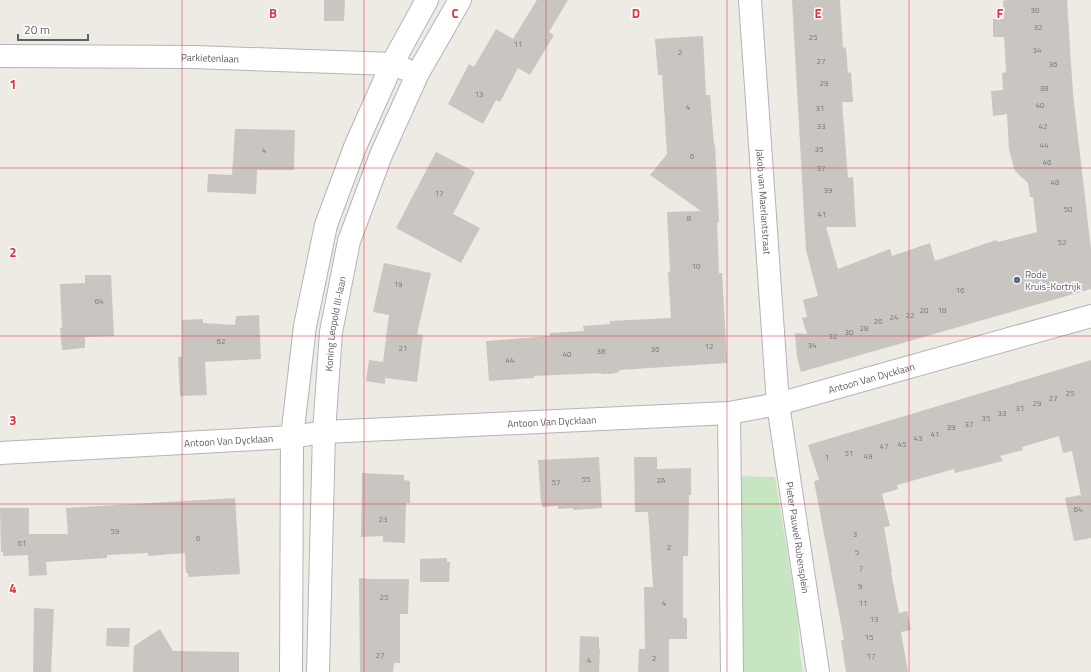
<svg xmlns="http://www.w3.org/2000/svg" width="1091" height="672" viewBox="0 0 1091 672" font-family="'Titillium Web',sans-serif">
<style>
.green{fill:#c6e5c1}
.building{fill:#c9c5c0}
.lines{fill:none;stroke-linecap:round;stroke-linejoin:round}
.minor-casing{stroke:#b1b5b9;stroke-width:24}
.minor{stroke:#fff;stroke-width:22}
.grid{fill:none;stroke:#e3353f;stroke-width:1;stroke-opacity:0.55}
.service-dot{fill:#5c6f8a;stroke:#fff;stroke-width:1.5}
.labels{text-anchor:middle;stroke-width:3;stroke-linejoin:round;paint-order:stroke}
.number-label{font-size:8px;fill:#777a7b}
.street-label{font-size:10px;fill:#5c6164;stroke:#fff}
.service-label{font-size:10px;fill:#4e5e75;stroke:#fff;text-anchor:start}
.grid-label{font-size:13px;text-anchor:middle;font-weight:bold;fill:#e3353f;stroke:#fff;stroke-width:3;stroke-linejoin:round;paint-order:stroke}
</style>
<rect width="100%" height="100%" fill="#eeeae4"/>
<!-- green -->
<polygon class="green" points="737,476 775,477 798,620 800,655 803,672 737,672"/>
<!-- building -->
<g class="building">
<polygon points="324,0 345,0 344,21 324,21"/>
<polygon points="537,0 568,0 549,32 554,35 530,75 518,68 500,102 496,100 483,124 448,104 469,64 474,67 496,29 513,39"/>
<polygon points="792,0 840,0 843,48 846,47 848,73 851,72 853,102 842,102 848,178 853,177 856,227 826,227 838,269 890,249 892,256 930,243 935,261 996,240 998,242 1037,232 1033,197 1030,197 1028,183 1015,171 1009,150 1007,114 993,116 991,91 1003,90 1002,73 1006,72 1004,37 993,37 993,19 1004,19 1003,1 1007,0 1067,0 1073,94 1091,249 1091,289 801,372 797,357 795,333 807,334 802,318 807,317 803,300 818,296 806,250"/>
<polygon points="703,36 706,95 710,95 714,145 715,144 719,223 717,222 719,273 722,273 727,363 619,370 619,372 611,374 601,374 601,373 534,376 534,378 489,381 486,341 550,336 550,333 584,331 583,326 610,324 610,321 671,318 668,272 670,272 667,212 701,211 650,175 667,154 662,75 658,75 655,39"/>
<polygon points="235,129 295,130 294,170 257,170 256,194 207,192 208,174 232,175"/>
<polygon points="436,152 475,172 453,214 480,228 461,263 396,228"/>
<polygon points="384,263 431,273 417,334 423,335 417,382 385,378 385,384 366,381 369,360 383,362 389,315 373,312"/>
<polygon points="85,275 111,275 114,336 85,337 85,348 62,350 60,328 62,328 60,284 85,283"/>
<polygon points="259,315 261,359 205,362 207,395 180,396 178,357 182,357 182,320 203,319 203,323 235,325 236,316"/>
<polygon points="1091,360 1091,538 1074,541 1065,498 1081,495 1072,451 1063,453 1059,436 1022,447 1023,450 1000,456 1003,461 955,473 954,469 897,485 898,489 882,494 890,526 884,527 892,572 891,572 899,613 907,611 911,630 901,632 908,672 846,672 841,640 844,640 814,481 819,480 808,445"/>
<polygon points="599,457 602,508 573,510 573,508 558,509 558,506 542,507 542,503 541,503 538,460"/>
<polygon points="634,457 657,457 657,469 691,468 691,495 689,495 688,556 683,556 683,618 687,618 687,639 669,639 669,672 638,672 639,649 645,649 644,587 653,587 653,586 648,512 635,512"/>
<polygon points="362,473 404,475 404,480 410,481 410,503 406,503 405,543 383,542 383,536 361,537"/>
<polygon points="235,498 240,574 188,577 188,573 186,573 185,553 148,556 148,553 107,555 107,558 46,562 47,575 29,576 28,555 3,556 3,552 1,552 0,508 29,508 29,534 68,534 66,508"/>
<polygon points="447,558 447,562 450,562 449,582 420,582 420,559"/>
<polygon points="359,578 372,579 409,579 408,614 400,614 400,663 394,663 393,672 360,672"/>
<polygon points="34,608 54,609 51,672 33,672"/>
<polygon points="107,628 130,628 129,647 106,646"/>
<polygon points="160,629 173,651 239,652 239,672 133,672 134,646"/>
<polygon points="580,636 599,637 599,649 600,649 599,672 579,672"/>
</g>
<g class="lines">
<!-- minor casing -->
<g class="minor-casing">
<g id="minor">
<path id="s1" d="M 750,0 L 778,404 L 818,672"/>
<path id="s2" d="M 0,56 L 194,57 L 392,64 L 405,69"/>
<polyline points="729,413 732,672"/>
<path id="s3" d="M 0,453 L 292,437 L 324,432 L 729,413 L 778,404 L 1091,316"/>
<polyline points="291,672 292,437 305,326 326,225 355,147 392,64 427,0"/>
<path id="s4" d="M 318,672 L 324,432 L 331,332 L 349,241 L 381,155 L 418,73 L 460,0"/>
</g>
</g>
<!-- minor -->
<use href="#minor" class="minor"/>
</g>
<!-- grid -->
<path class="grid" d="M 182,0 L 182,672M 364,0 L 364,672M 546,0 L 546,672M 727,0 L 727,672M 909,0 L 909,672M 0,168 L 1091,168M 0,336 L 1091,336M 0,504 L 1091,504"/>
<!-- markers -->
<circle class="service-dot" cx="1017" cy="280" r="4"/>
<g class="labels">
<!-- number labels -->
<g class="number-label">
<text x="1035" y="13">30</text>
<text x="1038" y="30">32</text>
<text x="813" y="40">25</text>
<text x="518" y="47">11</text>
<text x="1037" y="53">34</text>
<text x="680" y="55">2</text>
<text x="821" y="64">27</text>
<text x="1053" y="67">36</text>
<text x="824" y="86">29</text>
<text x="1044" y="91">38</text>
<text x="479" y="97">13</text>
<text x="1040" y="108">40</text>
<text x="688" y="110">4</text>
<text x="820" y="111">31</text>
<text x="821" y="129">33</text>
<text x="1043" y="129">42</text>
<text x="1044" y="148">44</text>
<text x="819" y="152">35</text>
<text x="264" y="153">4</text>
<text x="692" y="159">6</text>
<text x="1047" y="165">46</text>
<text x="821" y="171">37</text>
<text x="1055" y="185">48</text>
<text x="828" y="193">39</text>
<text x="439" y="196">17</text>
<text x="1068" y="212">50</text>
<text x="822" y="217">41</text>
<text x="689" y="221">8</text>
<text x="1062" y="245">52</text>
<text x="696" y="269">10</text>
<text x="398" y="287">19</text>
<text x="960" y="293">16</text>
<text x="99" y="304">64</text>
<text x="924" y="313">20</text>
<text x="942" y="313">18</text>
<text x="910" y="318">22</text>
<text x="894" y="320">24</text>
<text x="878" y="324">26</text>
<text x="864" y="331">28</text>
<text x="849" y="335">30</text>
<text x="833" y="339">32</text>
<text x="221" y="344">62</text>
<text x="812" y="348">34</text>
<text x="709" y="349">12</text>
<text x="403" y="351">21</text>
<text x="655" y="352">36</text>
<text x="601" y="354">38</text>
<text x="567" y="357">40</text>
<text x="510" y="363">44</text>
<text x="1070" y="396">25</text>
<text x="1053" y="401">27</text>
<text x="1037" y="406">29</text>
<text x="1020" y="411">31</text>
<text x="1002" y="416">33</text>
<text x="986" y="421">35</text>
<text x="969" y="427">37</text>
<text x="951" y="430">39</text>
<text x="935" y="437">41</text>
<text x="918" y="441">43</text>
<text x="902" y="447">45</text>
<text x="884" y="449">47</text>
<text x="849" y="456">51</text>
<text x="868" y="459">49</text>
<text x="827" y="460">1</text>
<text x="586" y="482">55</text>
<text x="661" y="483">2A</text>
<text x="556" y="485">57</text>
<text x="1078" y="512">64</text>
<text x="383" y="522">23</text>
<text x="115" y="534">59</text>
<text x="855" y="537">3</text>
<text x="198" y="541">6</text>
<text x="22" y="546">61</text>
<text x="669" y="550">2</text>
<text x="857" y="555">5</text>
<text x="861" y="571">7</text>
<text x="860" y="589">9</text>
<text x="384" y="600">25</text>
<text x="664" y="606">4</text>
<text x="863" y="606">11</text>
<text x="874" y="622">13</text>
<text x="869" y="640">15</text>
<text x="380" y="658">27</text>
<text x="871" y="659">17</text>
<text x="654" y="661">2</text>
<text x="589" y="663">4</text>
</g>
<!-- street labels -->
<g class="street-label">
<text dy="4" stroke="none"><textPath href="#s2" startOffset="210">Parkietenlaan</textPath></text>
<text dy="4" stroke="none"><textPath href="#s1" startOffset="202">Jakob van Maerlantstraat</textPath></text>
<text dy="4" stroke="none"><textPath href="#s4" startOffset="349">Koning Leopold III-laan</textPath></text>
<text dy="4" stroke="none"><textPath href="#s3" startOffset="877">Antoon Van Dycklaan</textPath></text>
<text dy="4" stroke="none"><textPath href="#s3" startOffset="553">Antoon Van Dycklaan</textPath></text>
<text dy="4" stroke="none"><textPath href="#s3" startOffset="229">Antoon Van Dycklaan</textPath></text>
<text dy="4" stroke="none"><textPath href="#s1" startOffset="540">Pieter Pauwel Rubensplein</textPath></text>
</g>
<!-- service labels -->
<g class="service-label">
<text x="1025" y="278">Rode<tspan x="1025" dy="12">Kruis-Kortrijk</tspan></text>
</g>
</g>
<g class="grid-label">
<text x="273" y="18">B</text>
<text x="455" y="18">C</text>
<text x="636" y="18">D</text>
<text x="818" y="18">E</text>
<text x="1000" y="18">F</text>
<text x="13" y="89">1</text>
<text x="13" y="257">2</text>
<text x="13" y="425">3</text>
<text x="13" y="593">4</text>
</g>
<!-- scale -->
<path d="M18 34v6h70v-6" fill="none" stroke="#5c6164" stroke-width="2"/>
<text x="24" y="34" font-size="12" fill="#5c6164" stroke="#ffffff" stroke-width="3" paint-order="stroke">20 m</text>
</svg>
